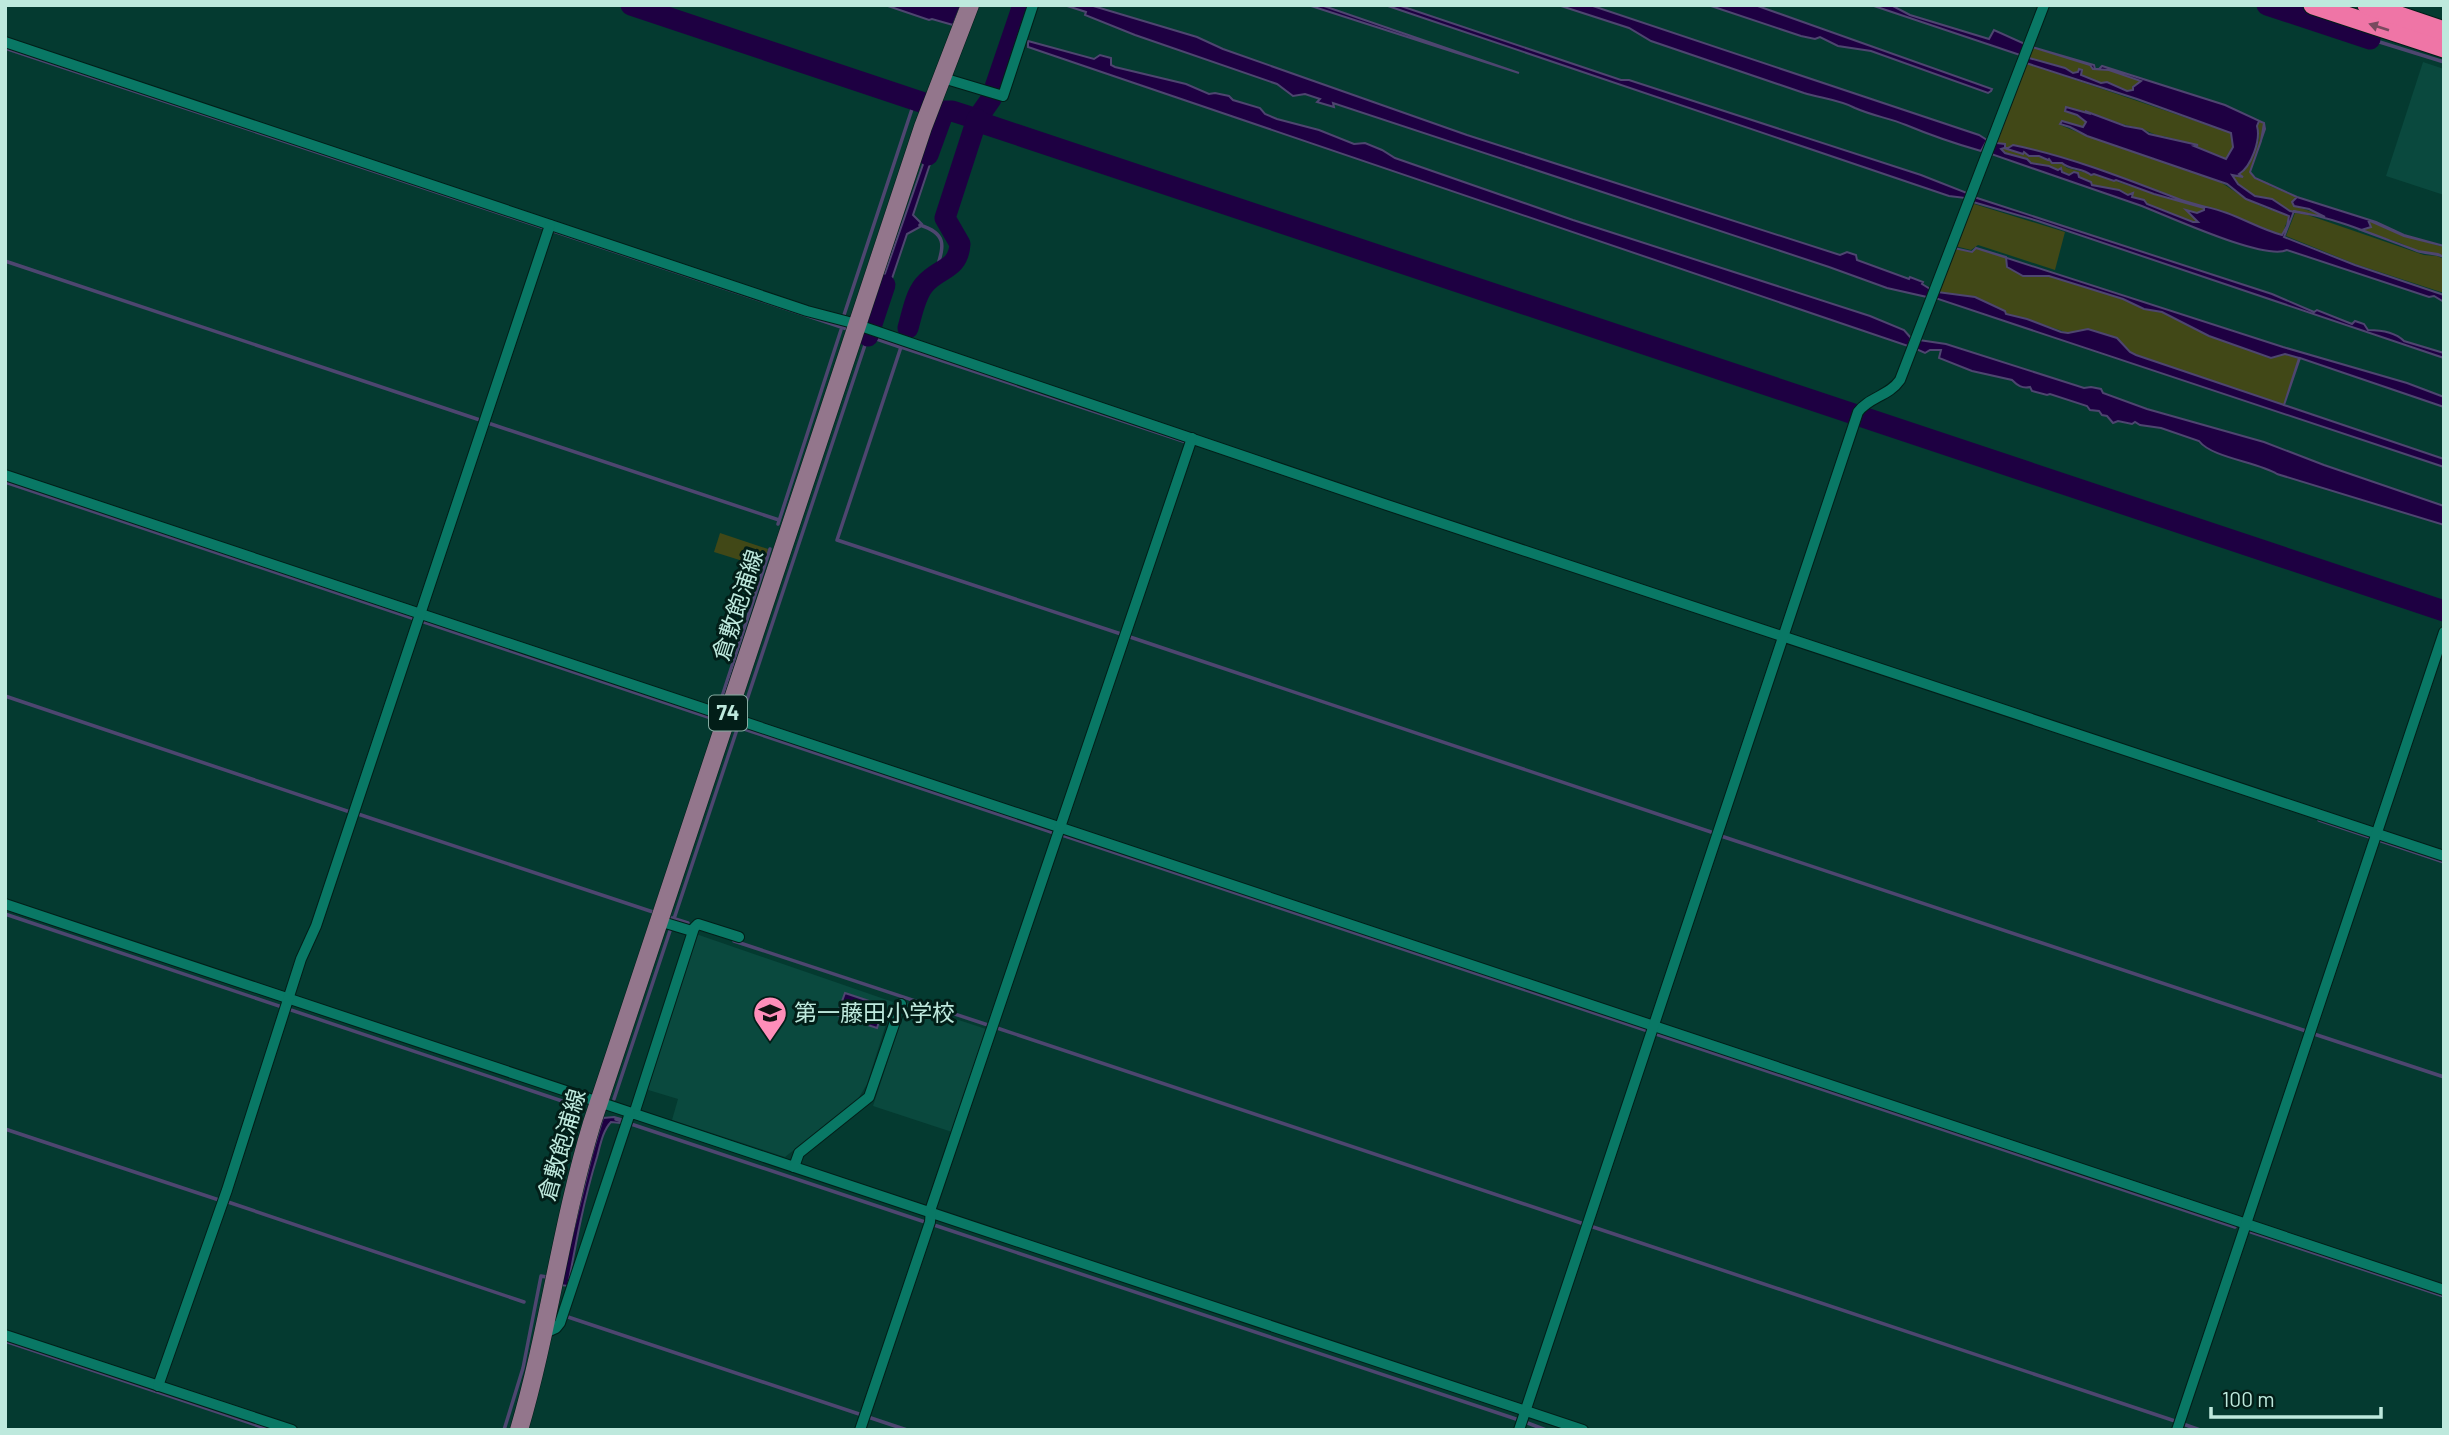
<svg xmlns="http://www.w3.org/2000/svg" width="2449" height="1435" viewBox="0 0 2449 1435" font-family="Barlow,'Noto Sans JP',sans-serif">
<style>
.built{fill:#0a493e}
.green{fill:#414817;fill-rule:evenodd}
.water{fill:#1e0042;stroke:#4e4670;stroke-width:2;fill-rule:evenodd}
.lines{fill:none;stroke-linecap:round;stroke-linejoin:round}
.stream{stroke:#4e4670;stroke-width:3.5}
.river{stroke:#1e0042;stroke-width:21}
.street-casing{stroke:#021e18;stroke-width:12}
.primary-casing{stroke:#021e18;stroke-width:19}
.highway-casing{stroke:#021e18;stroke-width:21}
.street{stroke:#097865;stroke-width:10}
.primary{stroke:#93768c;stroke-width:18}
.highway{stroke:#ef75a6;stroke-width:19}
.oneway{fill:#784a5f}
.labels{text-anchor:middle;stroke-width:6;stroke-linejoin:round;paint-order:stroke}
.shield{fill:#021e18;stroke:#86aca2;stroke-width:2}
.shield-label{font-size:21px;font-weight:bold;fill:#bee9dd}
.street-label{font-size:23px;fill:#bee9dd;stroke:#021e18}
.poi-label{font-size:23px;fill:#bee9dd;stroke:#021e18;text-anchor:start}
</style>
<rect width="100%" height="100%" fill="#043a30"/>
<!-- built -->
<g class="built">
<polygon points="2423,62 2444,69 2444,195 2386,176"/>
<polygon points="696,934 893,1002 867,1084 858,1099 785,1157 672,1120 678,1099 645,1089"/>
<polygon points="907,1003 986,1029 952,1132 873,1106"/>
</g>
<!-- green -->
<g class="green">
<polygon points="2032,47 2090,65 2093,69 2109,70 2142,81 2133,90 2127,91 2107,82 2101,84 2081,75 2079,72 2073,73 2065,68 2029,58"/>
<path d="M 2026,63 L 2231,133 L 2233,147 L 2227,159 L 2193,146 L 2195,145 L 2163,136 L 2166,139 L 2142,129 L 2067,110 L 2086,122 L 2083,128 L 2063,121 L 2060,125 L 2087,136 L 2214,179 C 2226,184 2235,193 2247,199 C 2260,207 2275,211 2289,216 L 2282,235 C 2255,228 2232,214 2205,208 L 2204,211 L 2197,213 L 2188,210 L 2198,222 L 2193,222 L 2147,204 L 2144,200 L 2132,197 L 2133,194 L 2128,195 L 2092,185 L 2091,182 L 2050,167 L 2031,163 L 2022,157 L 2005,153 L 2000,149 L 2004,148 L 2005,144 L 1996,143 ZM 2017,150 C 2068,155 2119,176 2167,194 L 2167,198 L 2118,182 L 2116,180 L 2067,168 C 2062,163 2052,157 2045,159 Z"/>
<path d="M 2257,121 L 2264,123 L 2265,129 L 2250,172 L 2255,178 L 2269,183 L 2270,186 L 2297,197 L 2294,206 L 2326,216 L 2325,218 L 2290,211 L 2272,199 L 2255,196 L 2238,184 L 2231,174 L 2237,176 C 2246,165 2260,149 2259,133 C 2258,128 2257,125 2257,121 Z"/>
<polygon points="1971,203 2065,232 2055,270 1978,245 1971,250 1955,246"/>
<polygon points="2295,213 2305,214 2424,255 2437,256 2444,259 2444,293 2355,264 2286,236"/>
<polygon points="2368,220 2404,236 2444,247 2444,256 2418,251 2400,243 2360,230"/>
<polygon points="1954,248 1972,252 1976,248 2006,257 2039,277 2049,276 2123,299 2144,309 2162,312 2209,336 2271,358 2285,354 2299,358 2284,405 2136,355 2130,352 2117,338 2088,329 2068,333 2027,319 2022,319 1937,292"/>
<polygon points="720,533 768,549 762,567 714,552"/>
</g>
<!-- water -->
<g class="water">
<polygon points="885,5 961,5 953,25 932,19 929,20"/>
<polygon points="1064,5 1090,5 1197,37 1223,49 1467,135 1840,255 1847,252 1856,255 1857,260 1909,279 1910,277 1923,282 1922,284 1930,289 1927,297 1887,288 1829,267 1333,103 1334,107 1317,102 1320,99 1305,94 1293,96 1277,84 1135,35 1085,15 1086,12"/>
<polygon points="1308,5 1321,5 1519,73"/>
<polygon points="1385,5 1398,5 1621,80 1629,80 1921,175 1967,193 1965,198 1949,196"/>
<path d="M 1558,5 L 1590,5 L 1979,135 L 1987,140 L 1981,151 C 1956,144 1930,135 1906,125 C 1889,118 1873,116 1855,108 C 1840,100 1820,98 1804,93 C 1753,76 1702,58 1651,41 L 1629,28 Z"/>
<polygon points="1708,5 1755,5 1992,89 1991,91 1988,93 1871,51 1838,46 1820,37 1815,39 1801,36"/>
<polygon points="1871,5 1891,5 1910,15 1989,39 1994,30 2025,44 2020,55"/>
<polygon points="1028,41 1094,59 1100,55 1111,58 1111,65 1115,67 1186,84 1209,94 1215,93 1229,96 1233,100 1260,108 1265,114 1277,119 1319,130 1354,144 1365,143 1382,150 1395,158 1573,220 1870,316 1904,330 1911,338 1908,346 1028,47"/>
<path d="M 2032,47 L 2094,65 L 2095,69 L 2099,69 L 2102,66 L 2225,105 L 2264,123 L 2261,141 L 2250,172 L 2255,178 L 2297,197 L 2376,222 L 2404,235 L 2444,246 L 2404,236 L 2368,220 L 2371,227 L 2361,230 L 2418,251 L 2438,254 L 2444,257 C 2435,253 2426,254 2417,251 C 2377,236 2336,218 2294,211 L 2284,237 L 2355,265 L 2444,295 L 2444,302 L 2434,296 L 2429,297 L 2287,250 C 2264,261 2166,215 2139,205 C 2090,188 2041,171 1991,154 ZM 2032,47 L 2090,65 L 2093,69 L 2109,70 L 2141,81 L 2133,87 L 2133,90 L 2127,91 L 2107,82 L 2101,83 L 2081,75 L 2082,70 L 2079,69 L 2078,72 L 2073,73 L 2065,68 L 2029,58 L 2029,50 ZM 2026,63 L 2137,99 L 2231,133 L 2233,147 L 2226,159 L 2194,146 L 2198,145 L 2149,134 L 2142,129 L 2125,126 L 2085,111 L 2091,114 L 2066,107 L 2065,111 L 2077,115 L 2086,122 L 2083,127 L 2062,121 L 2060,124 L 2070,127 L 2087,136 L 2227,184 L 2246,199 L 2289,216 L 2287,226 L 2282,235 C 2263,230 2246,220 2227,213 C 2211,207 2193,205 2176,198 C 2124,178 2068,156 2013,145 L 2008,148 L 2005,148 L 2005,144 L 1996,143 ZM 2259,121 L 2264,123 L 2265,129 L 2250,172 L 2255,178 L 2297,197 L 2292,202 L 2294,206 L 2309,209 L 2325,217 L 2290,211 L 2272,199 L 2255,196 L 2238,184 L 2232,175 L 2243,177 L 2239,174 C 2251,167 2261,140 2257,126 ZM 2004,148 L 2023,154 L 2024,152 L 2029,156 L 2039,156 L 2048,160 L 2049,159 L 2052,163 L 2062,163 C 2069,170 2083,168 2091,175 L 2094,174 L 2114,181 L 2116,180 L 2154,194 L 2204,208 L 2204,210 L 2197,213 L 2186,210 L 2198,222 L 2193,222 L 2147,204 L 2144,200 L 2132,197 L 2133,193 L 2128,195 L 2119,190 L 2092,185 L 2091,182 L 2079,177 L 2078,173 L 2074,172 L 2069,175 L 2062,172 L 2061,168 L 2058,170 L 2049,166 L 2031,163 L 2027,159 L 2005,153 L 2001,149 Z"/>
<polygon points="936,127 940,128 941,131 913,215 922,224 920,227 907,234 881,311 874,311 881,285"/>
<path d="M 1974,197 L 2272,294 L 2314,312 L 2317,310 L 2352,324 L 2355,321 L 2364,324 L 2368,330 C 2379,330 2395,332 2404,341 L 2444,353 L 2444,358 L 2038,221 L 1973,202 Z"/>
<path d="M 1954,248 L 1972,252 L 1976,248 L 2283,347 L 2407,383 L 2444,397 L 2444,407 L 2300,358 L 2284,405 L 2444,459 L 2444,467 L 1935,298 ZM 1954,248 L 1972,252 L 1976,248 L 2006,257 L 2007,267 L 2023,276 L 2049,276 L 2123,299 L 2144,309 L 2162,312 L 2209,336 L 2271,358 L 2285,354 L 2299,358 L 2284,405 L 2136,355 L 2130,352 L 2117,338 L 2088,329 L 2068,333 L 2061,332 L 2027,319 L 2006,314 L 2005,311 L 1975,297 L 1937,292 Z"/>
<polygon points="911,300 920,301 907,338 903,337 899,327 905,306 910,304"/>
<path d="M 1919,340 L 1946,344 L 2084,388 L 2091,387 L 2101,389 L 2103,393 L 2147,409 L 2264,442 L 2324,465 L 2444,506 L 2444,525 L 2277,474 C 2258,462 2212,458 2199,441 L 2161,428 L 2140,425 L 2135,422 L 2132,424 L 2118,421 L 2113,423 L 2107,416 L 2102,415 L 2099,411 L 2090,410 L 2087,406 L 2050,394 L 2047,395 L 2032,391 L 2030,387 C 2022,389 2017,385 2012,380 L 1972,371 L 1939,358 L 1941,350 L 1930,350 L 1925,353 L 1916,349 Z"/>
<polygon points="845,993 884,1006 877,1028 837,1015"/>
<path d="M 614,1117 L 621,1119 L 620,1123 L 611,1122 C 603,1130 600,1146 597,1157 C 584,1199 576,1242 568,1286 L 560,1285 L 592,1155 L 603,1118 Z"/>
</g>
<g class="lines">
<!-- stream -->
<g class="stream">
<polyline points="1012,38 1016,39"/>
<polyline points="2370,39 2444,62"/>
<polyline points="5,48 847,329"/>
<path d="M 920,225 C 951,235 942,249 935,275"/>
<polyline points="5,261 480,420"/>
<polyline points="843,318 915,100"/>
<polyline points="865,335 900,347"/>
<polyline points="488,423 779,520"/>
<polyline points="5,482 714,719"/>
<polyline points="778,524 841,330"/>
<polyline points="1121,634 837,540 901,347 1186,442"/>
<polyline points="1130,637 1711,832"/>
<polyline points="5,696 350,812"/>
<polyline points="718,709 770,549"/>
<polyline points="735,726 1054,833"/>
<polyline points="358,814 653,912"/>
<polyline points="2319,820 2444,862"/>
<polyline points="1062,835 1648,1031"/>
<polyline points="1721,836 2306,1031"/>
<polyline points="5,914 580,1107"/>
<polyline points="672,918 688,923"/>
<polyline points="734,941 988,1025"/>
<polyline points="997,1028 1584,1224"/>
<polyline points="1656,1034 2235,1227"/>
<polyline points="2314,1034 2444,1077"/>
<polyline points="614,1099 868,336"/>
<polyline points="616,1119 925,1222"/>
<polyline points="5,1129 219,1200"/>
<polyline points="228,1202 524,1302"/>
<polyline points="934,1225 1519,1420"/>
<polyline points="1590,1226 2175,1421"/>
<polyline points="2251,1232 2444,1296"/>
<polyline points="568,1317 907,1430"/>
<polyline points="5,1341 271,1430"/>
<polyline points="1525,1422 1546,1430"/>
<polyline points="2183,1424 2200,1430"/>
<polyline points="504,1430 523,1368 541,1276 547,1277"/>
</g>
<!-- river -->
<g class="river">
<polyline points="631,5 924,103"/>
<polyline points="2267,5 2370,39"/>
<polyline points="928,155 944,111 952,111 977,119 991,99 1023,5"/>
<path d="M 908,328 C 912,314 915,296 924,285 C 939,267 958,271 960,244 L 945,218 L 977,119 L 982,123 L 2444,611"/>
<polyline points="868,336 885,285"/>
</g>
<!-- street casing -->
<g class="street-casing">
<g id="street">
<polyline points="5,42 807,311 849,322 1387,505 2444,856"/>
<polyline points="943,78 1003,96 1033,5"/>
<polyline points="5,475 2444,1290"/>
<polyline points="5,904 1583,1430"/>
<polyline points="659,921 692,931"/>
<polyline points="634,1114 694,928 698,924 739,937"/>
<polyline points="794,1167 799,1153 869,1097 901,1004"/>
<polyline points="543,1334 556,1328 560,1323 630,1113"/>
<polyline points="5,1335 292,1430"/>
<polyline points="158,1386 227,1190 301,959 316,926 550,225"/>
<polyline points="860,1430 930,1222 931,1208 1192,438"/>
<path d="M 1519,1430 L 1858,412 C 1869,397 1889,396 1900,380 L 2044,5"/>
<polyline points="2177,1430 2444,632"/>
</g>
</g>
<!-- primary casing -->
<g class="primary-casing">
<path id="primary" d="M 519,1430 C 549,1328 561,1225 592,1123 L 923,127 L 970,5"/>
</g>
<!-- highway casing -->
<g class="highway-casing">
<g id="highway">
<polyline points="2313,5 2444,48"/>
<polyline points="2367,5 2444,31"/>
</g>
</g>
<!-- street -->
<use href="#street" class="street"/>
<!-- primary -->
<use href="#primary" class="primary"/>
<!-- highway -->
<use href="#highway" class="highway"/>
</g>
<!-- one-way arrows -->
<defs><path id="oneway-solid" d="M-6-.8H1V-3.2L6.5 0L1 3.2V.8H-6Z" transform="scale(1.75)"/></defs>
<use class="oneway" href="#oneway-solid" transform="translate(2379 27) rotate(-162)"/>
<!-- icons -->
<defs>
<g id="school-pin" transform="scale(1.75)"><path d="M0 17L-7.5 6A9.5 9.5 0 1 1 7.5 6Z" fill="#ff8eba" stroke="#021e18"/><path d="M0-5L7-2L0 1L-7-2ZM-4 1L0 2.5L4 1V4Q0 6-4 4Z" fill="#111"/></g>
</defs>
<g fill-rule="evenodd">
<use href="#school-pin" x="770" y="1013"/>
</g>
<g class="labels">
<!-- shield labels -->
<rect class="shield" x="709" y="695.5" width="38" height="35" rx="5"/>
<g class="shield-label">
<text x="728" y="720">74</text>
</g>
<!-- street labels -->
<g class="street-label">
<text transform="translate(738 605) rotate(-72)" y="8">倉敷飽浦線</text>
<text transform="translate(562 1145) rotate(-74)" y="8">倉敷飽浦線</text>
</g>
<!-- poi labels -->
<g class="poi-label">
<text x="794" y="1021">第一藤田小学校</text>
</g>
</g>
<!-- border -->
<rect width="2449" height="1435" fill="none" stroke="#bee9dd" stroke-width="14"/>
<!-- scale -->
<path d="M2211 1407v10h170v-10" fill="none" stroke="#bee9dd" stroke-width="3.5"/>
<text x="2222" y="1407" font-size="21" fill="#bee9dd" stroke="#021e18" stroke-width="5" paint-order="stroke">100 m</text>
</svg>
